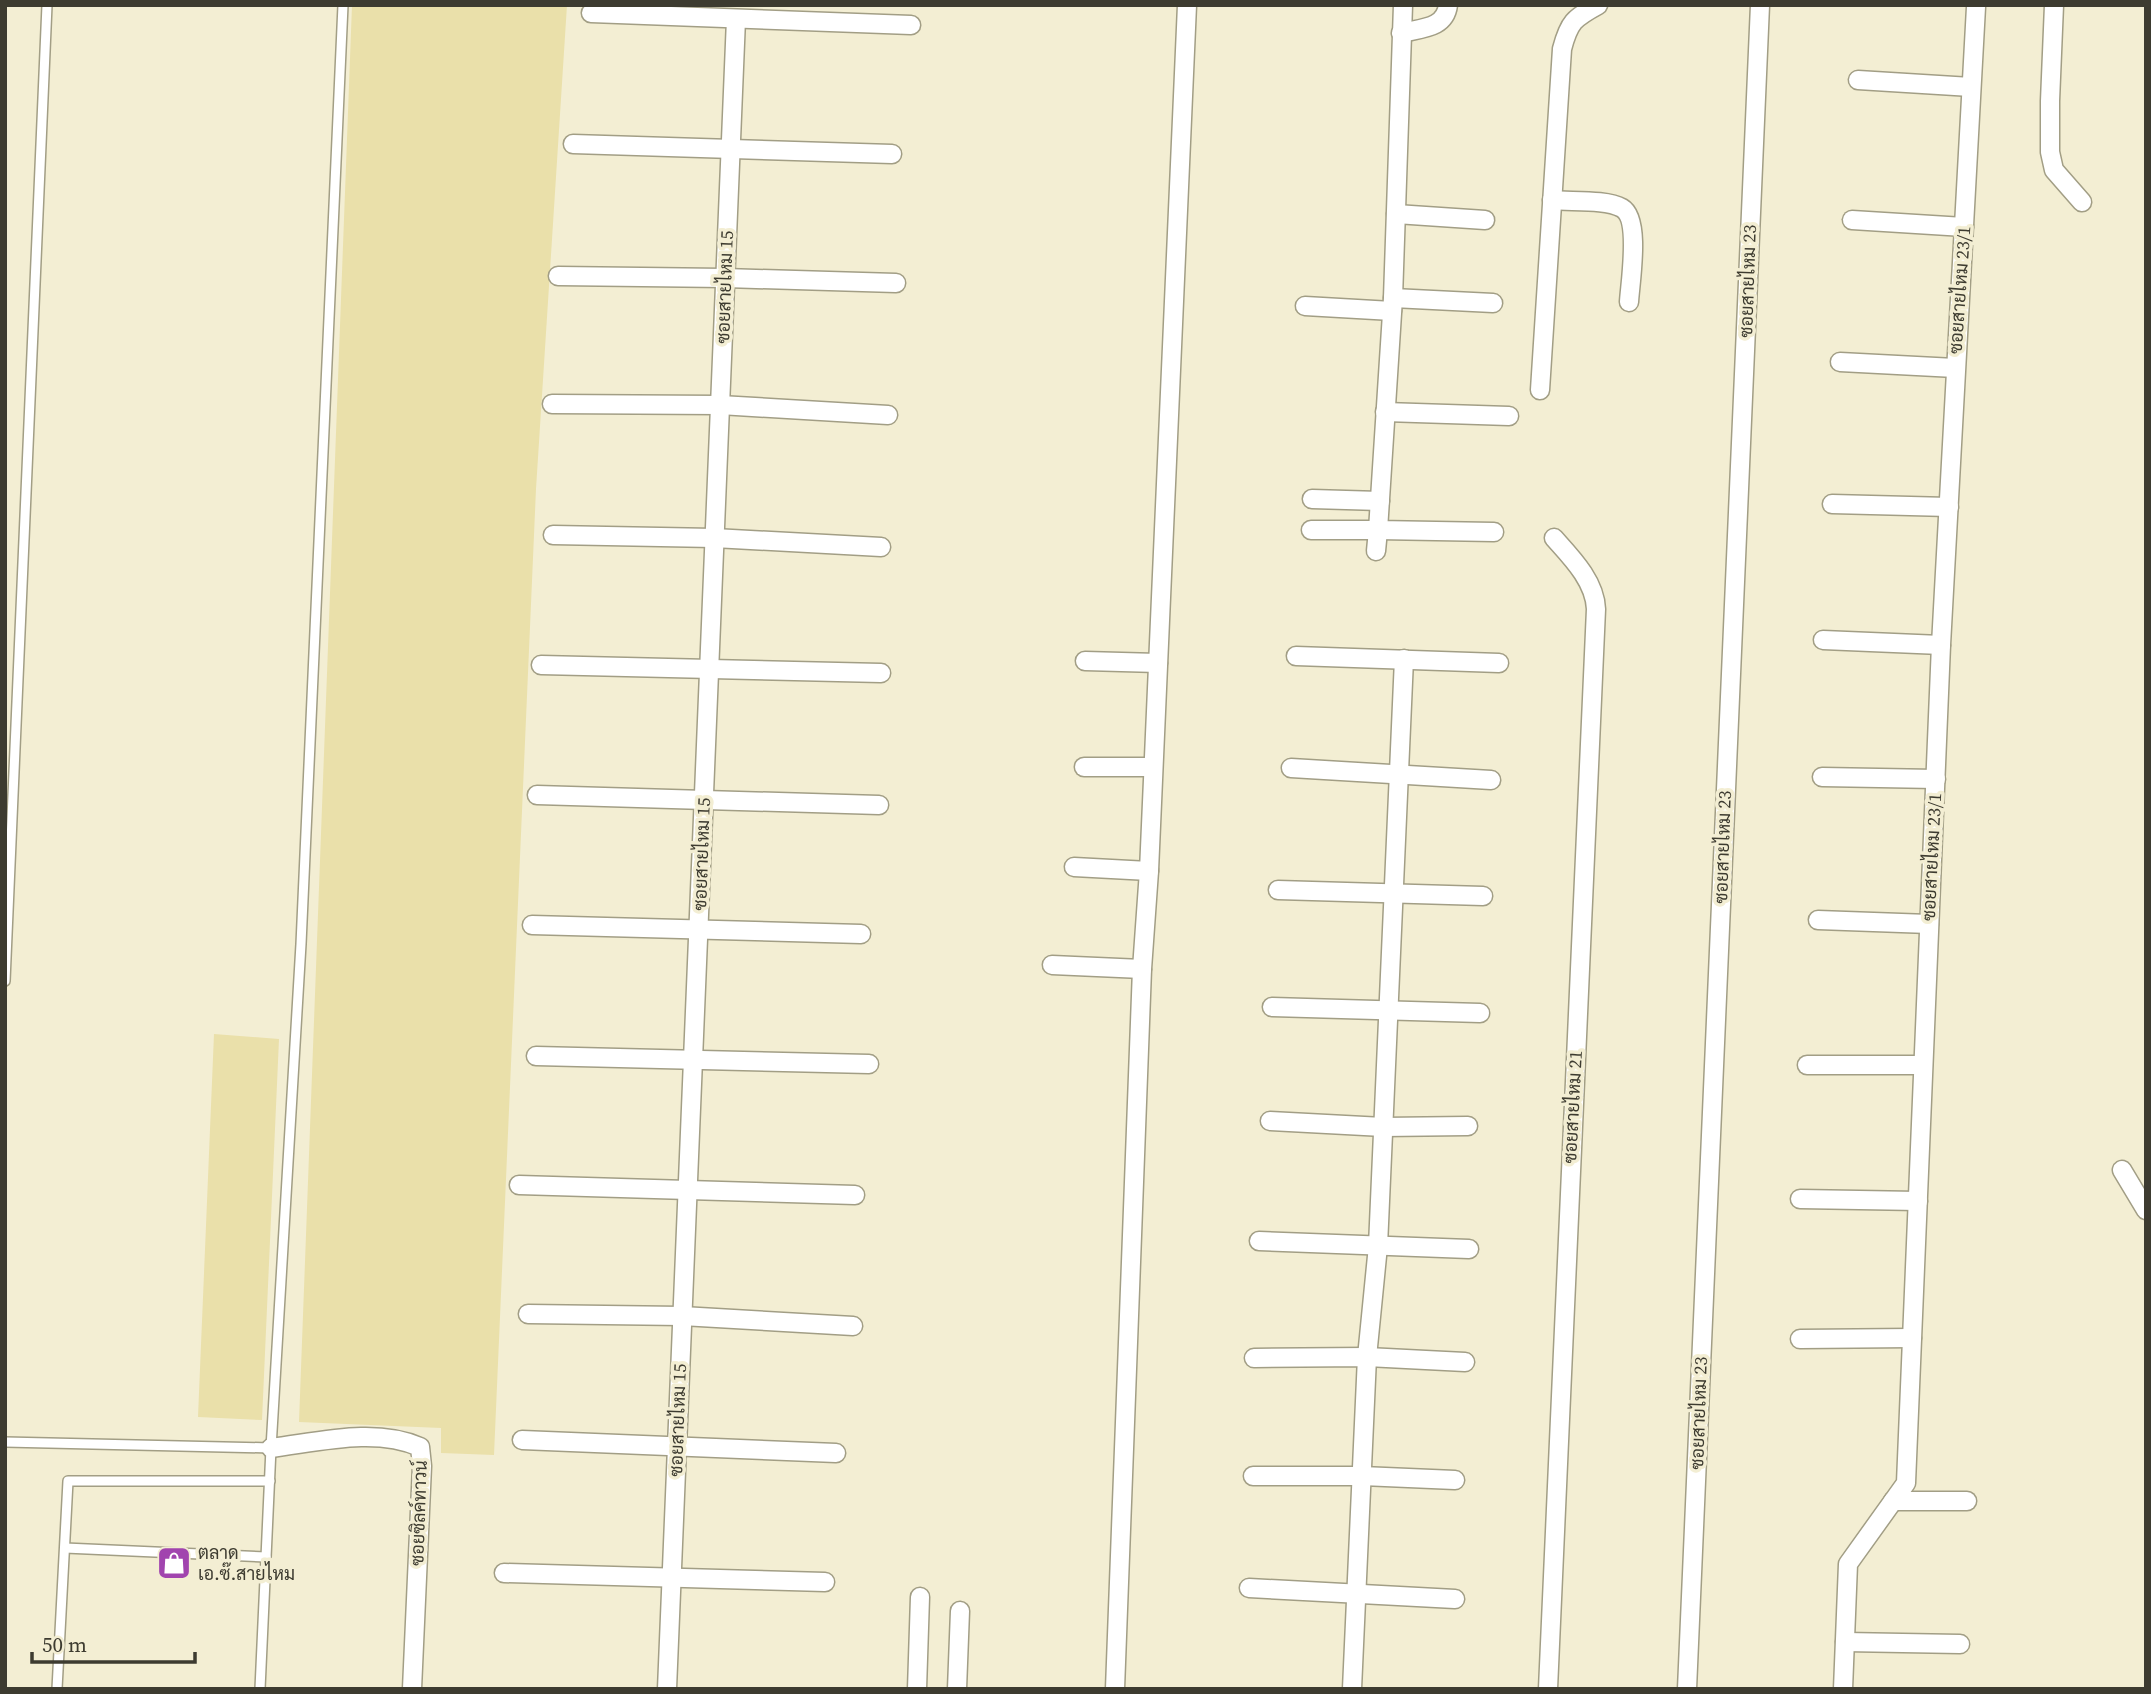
<svg xmlns="http://www.w3.org/2000/svg" width="2151" height="1694" viewBox="0 0 2151 1694" font-family="'Source Serif 4',Sarabun,serif">
<style>
.green{fill:#eae0aa}
.lines{fill:none;stroke-linecap:round;stroke-linejoin:round}
.service-casing{stroke:#a29e85;stroke-width:12}
.minor-casing{stroke:#a29e85;stroke-width:21}
.service{stroke:#fff;stroke-width:9}
.minor{stroke:#fff;stroke-width:18}
.labels{text-anchor:middle;stroke-width:7;stroke-linejoin:round;paint-order:stroke}
.street-label{font-size:18px;fill:#3d3b30;stroke:#f3eed3}
.poi-label{font-size:18px;fill:#3d3b30;stroke:#f3eed3;text-anchor:start}
</style>
<rect width="100%" height="100%" fill="#f3eed3"/>
<!-- green -->
<g class="green">
<polygon points="352,5 567,5 536,489 494,1455 441,1453 441,1428 299,1422"/>
<polygon points="214,1034 279,1039 262,1420 198,1417"/>
</g>
<g class="lines">
<!-- service casing -->
<g class="service-casing">
<g id="service">
<polyline points="5,981 47,5"/>
<polyline points="5,1442 271,1448"/>
<polyline points="65,1548 266,1557"/>
<polyline points="57,1689 68,1481 270,1481"/>
<polyline points="260,1689 271,1448 301,944 343,5"/>
</g>
</g>
<!-- minor casing -->
<g class="minor-casing">
<g id="minor">
<polyline points="1403,5 1393,298 1378,530 1494,532"/>
<polyline points="2054,5 2050,101 2050,152 2054,170 2082,202"/>
<polyline points="591,13 911,25"/>
<path d="M 1401,33 C 1421,28 1445,29 1448,5"/>
<polyline points="1858,80 1971,87"/>
<polyline points="573,144 892,154"/>
<path d="M 1552,200 C 1571,202 1606,199 1622,208 C 1641,219 1630,283 1629,302"/>
<polyline points="1396,214 1485,220"/>
<polyline points="1852,220 1964,227"/>
<polyline points="558,276 725,278 896,283"/>
<polyline points="1393,298 1493,303"/>
<polyline points="1305,306 1392,311"/>
<polyline points="1840,362 1955,368"/>
<path d="M 1540,390 L 1562,49 C 1569,22 1574,18 1598,5"/>
<polyline points="552,404 720,405 888,415"/>
<polyline points="1385,412 1509,416"/>
<polyline points="1312,499 1380,501"/>
<polyline points="1832,504 1949,507"/>
<polyline points="1311,530 1378,530 1376,551"/>
<polyline points="553,535 714,538 881,547"/>
<polyline points="1823,640 1941,645"/>
<polyline points="1296,656 1499,663"/>
<polyline points="1085,661 1158,663"/>
<polyline points="541,665 881,673"/>
<polyline points="1084,767 1153,767"/>
<polyline points="1291,768 1491,780"/>
<polyline points="1822,777 1936,779"/>
<polyline points="537,795 879,805"/>
<polyline points="1074,867 1149,871"/>
<polyline points="1278,890 1483,896"/>
<polyline points="1818,920 1929,924"/>
<polyline points="532,925 861,934"/>
<polyline points="1052,965 1142,969"/>
<polyline points="1272,1007 1480,1013"/>
<polyline points="536,1056 869,1064"/>
<polyline points="1807,1065 1923,1065"/>
<polyline points="1270,1121 1383,1127 1468,1126"/>
<polyline points="2122,1170 2146,1210"/>
<polyline points="519,1185 855,1195"/>
<polyline points="1800,1199 1918,1201"/>
<polyline points="1259,1241 1469,1249"/>
<polyline points="528,1314 682,1316 853,1326"/>
<polyline points="1800,1339 1912,1338"/>
<polyline points="1254,1358 1367,1357 1465,1362"/>
<polyline points="522,1440 836,1453"/>
<path d="M 271,1448 C 319,1442 375,1427 420,1447 L 422,1466 L 412,1689"/>
<polyline points="1253,1476 1362,1476 1455,1480"/>
<polyline points="1893,1501 1967,1501"/>
<polyline points="504,1573 825,1582"/>
<polyline points="1249,1588 1455,1599"/>
<polyline points="1845,1642 1960,1644"/>
<polyline points="667,1689 736,19"/>
<polyline points="917,1689 920,1597"/>
<polyline points="957,1689 960,1611"/>
<polyline points="1115,1689 1142,969 1149,871 1187,5"/>
<polyline points="1352,1689 1367,1357 1378,1246 1404,659"/>
<path d="M 1548,1689 L 1596,609 C 1595,581 1571,557 1554,538"/>
<polyline points="1687,1689 1760,5"/>
<polyline points="1843,1689 1848,1564 1906,1483 1941,645 1976,7"/>
</g>
</g>
<!-- service -->
<use href="#service" class="service"/>
<!-- minor -->
<use href="#minor" class="minor"/>
</g>
<!-- icons -->
<defs>
<g id="shop-square" transform="scale(1.75)"><rect x="-9" y="-9" width="18" height="18" rx="4" fill="#a144ae" stroke="#f3eed3"/><path d="M-5-2.5h2.3a2.7 3.5 0 0 1 5.4 0H5L5.5 6h-11ZM-1.5-2.5h3a1.5 2.3 0 0 0-3 0Z" fill="#fff"/></g>
</defs>
<g fill-rule="evenodd">
<use href="#shop-square" x="174" y="1563"/>
</g>
<g class="labels">
<!-- street labels -->
<g class="street-label">
<text transform="translate(1748 281) rotate(-88)" y="6">ซอยสายไหม 23</text>
<text transform="translate(725 287) rotate(-88)" y="6">ซอยสายไหม 15</text>
<text transform="translate(1960 290) rotate(-86)" y="6">ซอยสายไหม 23/1</text>
<text transform="translate(1723 847) rotate(-88)" y="6">ซอยสายไหม 23</text>
<text transform="translate(702 854) rotate(-88)" y="6">ซอยสายไหม 15</text>
<text transform="translate(1932 857) rotate(-87)" y="6">ซอยสายไหม 23/1</text>
<text transform="translate(1573 1107) rotate(-87)" y="6">ซอยสายไหม 21</text>
<text transform="translate(1699 1413) rotate(-88)" y="6">ซอยสายไหม 23</text>
<text transform="translate(678 1420) rotate(-88)" y="6">ซอยสายไหม 15</text>
<text transform="translate(419 1513) rotate(-88)" y="6">ซอยซิลค์ทาวน์</text>
</g>
<!-- poi labels -->
<g class="poi-label">
<text x="198" y="1559">ตลาด<tspan x="198" dy="21">เอ.ซ๊.สายไหม</tspan></text>
</g>
</g>
<!-- border -->
<rect width="2151" height="1694" fill="none" stroke="#3d3b30" stroke-width="14"/>
<!-- scale -->
<path d="M32 1652v10h163v-10" fill="none" stroke="#3d3b30" stroke-width="3.5"/>
<text x="42" y="1652" font-size="21" fill="#3d3b30" stroke="#f3eed3" stroke-width="5" paint-order="stroke">50 m</text>
</svg>
